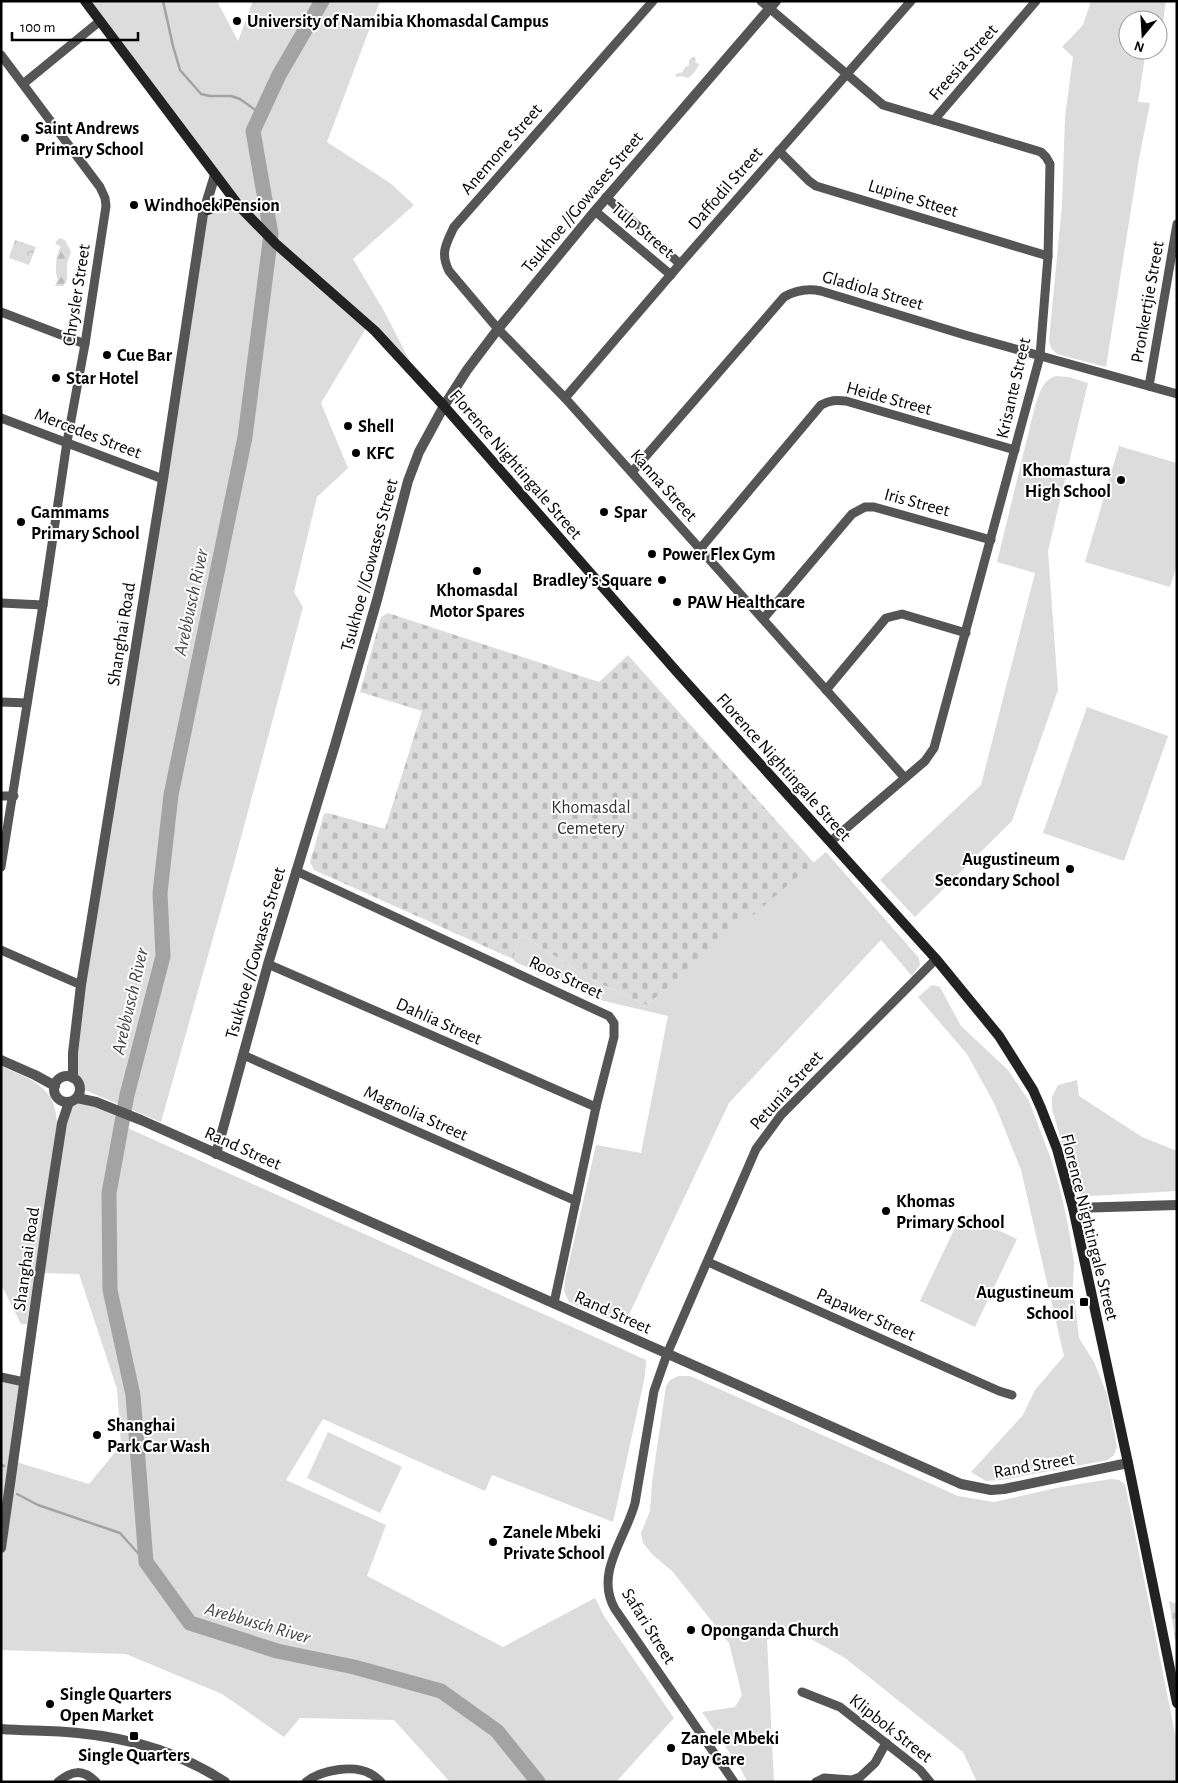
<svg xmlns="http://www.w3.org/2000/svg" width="1178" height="1783" viewBox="0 0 1178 1783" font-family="'Alegreya Sans',sans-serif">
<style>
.green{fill:#dcdcdc;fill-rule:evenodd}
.forest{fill:url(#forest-firs)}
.cemetery{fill:url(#cemetery-stones)}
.park{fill:url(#park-crowns)}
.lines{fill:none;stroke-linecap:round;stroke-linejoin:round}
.stream{stroke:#a3a3a3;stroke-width:2.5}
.river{stroke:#a3a3a3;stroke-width:15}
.minor{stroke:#555;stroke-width:9}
.tertiary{stroke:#555;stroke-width:10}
.secondary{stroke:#222;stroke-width:10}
.poi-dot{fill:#000;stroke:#fff;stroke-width:2}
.labels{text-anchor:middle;stroke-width:4;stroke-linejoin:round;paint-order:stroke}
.poi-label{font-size:18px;font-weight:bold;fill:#000;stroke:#fff;text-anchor:start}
.street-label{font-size:18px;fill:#000;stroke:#fff}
.park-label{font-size:18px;fill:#333;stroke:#fff}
.water-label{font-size:19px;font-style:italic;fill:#444;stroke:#fff}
</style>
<defs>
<pattern id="forest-firs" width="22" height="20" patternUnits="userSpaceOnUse" patternTransform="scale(1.25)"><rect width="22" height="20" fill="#dcdcdc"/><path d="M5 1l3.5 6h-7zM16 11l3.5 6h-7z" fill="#bbb"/></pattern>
<pattern id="cemetery-stones" width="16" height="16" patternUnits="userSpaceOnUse" patternTransform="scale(1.25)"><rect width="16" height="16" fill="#dcdcdc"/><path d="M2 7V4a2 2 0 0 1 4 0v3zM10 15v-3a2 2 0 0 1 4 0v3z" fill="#bbb"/></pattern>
<pattern id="park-crowns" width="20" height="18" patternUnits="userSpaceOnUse" patternTransform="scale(1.25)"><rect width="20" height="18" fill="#dcdcdc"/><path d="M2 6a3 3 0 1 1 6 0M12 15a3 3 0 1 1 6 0" fill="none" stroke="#bbb"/></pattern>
</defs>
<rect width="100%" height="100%" fill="#fff"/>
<!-- green -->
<g class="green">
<polygon points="85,1 217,1 238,41 253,1 380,1 327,142 390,183 414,205 353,259 384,311 419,379 368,325 321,403 348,468 317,497 294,592 303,607 233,867 161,1122 80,1088 78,1082 73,1078 73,1053 208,210 231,203"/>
<polygon points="1091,1 1166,1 1160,44 1158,43 1158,20 1128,20 1128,50 1146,50 1138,102 1150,103 1139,159 1106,367 1057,354 1051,348 1049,340 1062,205 1065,117 1073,57 1062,47 1083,25"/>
<path d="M 1056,376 L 1069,377 L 1088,383 L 1048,551 L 1058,690 L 1012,821 L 915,917 L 880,880 L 981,785 L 1035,573 L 997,562 L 1035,406 C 1040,393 1042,380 1056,376 Z"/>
<polygon points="1119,446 1177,463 1177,565 1170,587 1085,562"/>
<polygon points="1087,707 1168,736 1124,861 1043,833"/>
<polygon points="826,852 919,958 920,965 912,976 881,940 729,1103 624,1325 569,1302 564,1291 565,1280 596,1145 641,1153 668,1016 604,1001 515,962 513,959 521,934 590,979 647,1005"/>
<polygon points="932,985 940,987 961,1026 1008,1070 1029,1101 1051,1159 1060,1189 1068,1225 1074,1262 1073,1285 1079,1338 1094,1362 1107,1394 1117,1447 1114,1455 1108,1460 1002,1480 986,1481 971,1472 1023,1415 1035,1390 1064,1356 1021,1170 995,1105 967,1054 918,997"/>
<path d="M 1,1066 C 30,1079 56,1086 57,1123 L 27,1324 L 21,1324 L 1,1284 Z"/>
<polygon points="1077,1080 1079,1096 1142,1137 1177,1151 1177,1191 1091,1196 1081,1194 1074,1184 1052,1109 1052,1097 1058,1085"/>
<path d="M 77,1098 L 124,1114 L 109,1193 L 110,1290 L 126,1362 L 110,1289 L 110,1232 L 111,1191 L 123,1126 L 646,1360 L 645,1376 L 613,1522 L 492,1475 L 485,1491 L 323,1419 L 286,1480 L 386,1525 L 367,1576 L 503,1647 L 595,1598 L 604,1616 L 674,1718 L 616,1782 L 450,1782 L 394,1720 L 300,1718 L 284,1737 L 222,1694 L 126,1654 L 1,1650 L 1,1377 L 24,1382 L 13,1461 L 89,1484 L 121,1445 L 117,1389 L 79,1274 L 41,1273 L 69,1102 ZM 148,1563 L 193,1622 L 277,1649 L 358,1667 L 277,1651 L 190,1623 Z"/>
<polygon points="962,1213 1017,1239 975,1327 920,1301"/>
<polygon points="678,1376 690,1376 706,1383 958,1496 994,1502 1061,1487 1111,1479 1119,1480 1125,1484 1177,1743 1177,1782 977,1782 963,1752 845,1658 790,1627 767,1640 774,1782 747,1782 742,1771 702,1712 735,1707 742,1695 729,1643 673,1572 653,1555 643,1543 641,1533 650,1511 652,1482 666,1386 670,1380"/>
<polygon points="328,1432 402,1467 380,1513 307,1478"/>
</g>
<!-- forest -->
<g class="forest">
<path d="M 694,57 L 696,60 L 695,62 L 699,64 C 697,69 693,75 688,78 L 681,76 L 676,77 L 676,74 L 683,72 L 685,67 L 689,66 L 689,60 Z"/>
<path d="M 59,238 L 65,240 L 71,252 L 67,264 L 67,280 L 63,286 L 55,286 L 58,279 C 54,274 56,252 61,247 L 55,243 Z"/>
</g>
<!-- cemetery -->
<g class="cemetery">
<polygon points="388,613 599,682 628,655 814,863 647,1005 590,979 521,934 513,959 314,870 310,862 324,814 328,813 385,829 422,711 360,692 381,617"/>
<polygon points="1169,1601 1177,1604 1177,1651"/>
</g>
<!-- park -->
<polygon class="park" points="15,240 36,247 29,265 9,258"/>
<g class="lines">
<!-- stream -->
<g class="stream">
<polyline points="163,1 173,46 180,70 201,94 210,96 231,96 240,99 261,114"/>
<polyline points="1,1464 4,1466"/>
<polyline points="17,1494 38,1505 120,1533 146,1562"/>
</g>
<!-- river -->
<polyline class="river" points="322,1 279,75 253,131 271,234 245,437 171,795 160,893 163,956 127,1095 109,1193 110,1290 133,1395 146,1562 190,1623 277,1651 354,1667 441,1691 497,1731 538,1782"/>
<!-- minor -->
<g class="minor">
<path d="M 653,1 L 454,227 C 446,244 440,253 449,271 L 498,329 L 565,398 L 904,777"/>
<polyline points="761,1 883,105 1041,152 1046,157 1050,164 1048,256 1040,356 934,748 925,761 830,842"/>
<polyline points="1,55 100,187 105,198 106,206 85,344 67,442 43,605 1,867"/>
<polyline points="23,84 100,21"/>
<polyline points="934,120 1036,1"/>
<polyline points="779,151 809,181 816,186 1048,256"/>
<polyline points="606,197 680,264"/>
<polyline points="595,211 671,275"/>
<polyline points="1,312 85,344"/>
<polyline points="1149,386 1177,224"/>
<polyline points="565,398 680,264 911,1"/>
<polyline points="1,418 163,479"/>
<path d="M 632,472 L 784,297 C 796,290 807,288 821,291 L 965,335 L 1177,394"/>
<path d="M 700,549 L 821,405 C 830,400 836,400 846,401 L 1015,450"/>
<polyline points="1,603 43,605"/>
<polyline points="763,619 852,514 865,507 874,507 991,540"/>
<polyline points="826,690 886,618 902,614 966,633"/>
<polyline points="1,702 27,703"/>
<polyline points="1,796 14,796"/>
<polyline points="296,871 609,1016 614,1023 614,1037 596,1107 554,1303"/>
<polyline points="1,950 81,985"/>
<polyline points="268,964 596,1107"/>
<polyline points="243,1055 576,1201"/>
<polyline points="708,1262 999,1391 1012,1395"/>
<polyline points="1,1377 24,1382"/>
<polyline points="802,1692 840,1707 920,1770 930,1782"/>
<path d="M 58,1782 C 72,1770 83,1769 96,1782"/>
<path d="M 306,1782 C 321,1770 354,1764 371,1774 C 375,1776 378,1779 381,1782"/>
<path d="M 734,1782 L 615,1609 C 594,1573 626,1538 635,1503 L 654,1391 L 667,1354 L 756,1149 L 781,1115 L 936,959"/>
<polyline points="816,1782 824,1778 852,1780 860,1777 875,1763 886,1743"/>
</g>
<!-- tertiary -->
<g class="tertiary">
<polyline points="1,1060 35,1075 55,1086"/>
<circle cx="67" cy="1089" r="13"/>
<polyline points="73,1078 73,1053 81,985 163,479 203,214 215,175"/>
<polyline points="77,1098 96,1102 141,1120 961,1484 991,1490 1004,1489 1128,1463"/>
<polyline points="216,1154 268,964 335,745 377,600 408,481 419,452 444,406 467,370 498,329 595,211 776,1"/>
<polyline points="1073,1208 1177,1205"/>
<polyline points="1,1548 48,1214 62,1123 69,1102"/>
<path d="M 1,1729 C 27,1731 52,1730 78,1733 C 130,1738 181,1753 225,1782"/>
</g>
<!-- secondary -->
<g class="secondary">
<polyline points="85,1 239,206 276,244 375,331 444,406 677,672 936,959 999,1036 1033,1090 1041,1108 1057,1149 1073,1208 1128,1463 1177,1703"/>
<polyline points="208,210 224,203 239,206"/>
</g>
</g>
<!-- markers -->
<g class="poi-dot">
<circle cx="237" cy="21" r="5"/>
<circle cx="25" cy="138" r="5"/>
<circle cx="134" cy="205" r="5"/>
<circle cx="107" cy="355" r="5"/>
<circle cx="56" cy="378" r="5"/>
<circle cx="348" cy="426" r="5"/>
<circle cx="356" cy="453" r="5"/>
<circle cx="1121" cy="480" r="5"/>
<circle cx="604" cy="512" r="5"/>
<circle cx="21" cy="522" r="5"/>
<circle cx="652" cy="554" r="5"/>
<circle cx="477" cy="571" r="5"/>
<circle cx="662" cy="580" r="5"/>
<circle cx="677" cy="602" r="5"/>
<circle cx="1070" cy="869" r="5"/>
<circle cx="886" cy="1211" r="5"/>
<rect x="1079" y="1297" width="10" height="10" rx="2.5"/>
<circle cx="97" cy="1435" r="5"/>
<circle cx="493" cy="1542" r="5"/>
<circle cx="691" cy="1630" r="5"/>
<circle cx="50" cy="1704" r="5"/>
<rect x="129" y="1731" width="10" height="10" rx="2.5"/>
<circle cx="671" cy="1748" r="5"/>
</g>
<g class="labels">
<!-- poi labels -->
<g class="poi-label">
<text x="247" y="27">University of Namibia Khomasdal Campus</text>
<text x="35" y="134">Saint Andrews<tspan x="35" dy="21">Primary School</tspan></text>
<text x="144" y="211">Windhoek Pension</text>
<text x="117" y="361">Cue Bar</text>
<text x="66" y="384">Star Hotel</text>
<text x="358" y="432">Shell</text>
<text x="366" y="459">KFC</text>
<text x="1111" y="476" text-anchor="end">Khomastura<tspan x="1111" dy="21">High School</tspan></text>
<text x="31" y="518">Gammams<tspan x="31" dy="21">Primary School</tspan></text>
<text x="614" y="518">Spar</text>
<text x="662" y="560">Power Flex Gym</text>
<text x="652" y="586" text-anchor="end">Bradley's Square</text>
<text x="477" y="596" text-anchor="middle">Khomasdal<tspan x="477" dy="21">Motor Spares</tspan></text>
<text x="687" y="608">PAW Healthcare</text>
<text x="1060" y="865" text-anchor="end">Augustineum<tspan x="1060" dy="21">Secondary School</tspan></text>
<text x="896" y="1207">Khomas<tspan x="896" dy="21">Primary School</tspan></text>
<text x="1074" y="1298" text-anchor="end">Augustineum<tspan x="1074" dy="21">School</tspan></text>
<text x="107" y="1431">Shanghai<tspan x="107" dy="21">Park Car Wash</tspan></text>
<text x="503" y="1538">Zanele Mbeki<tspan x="503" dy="21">Private School</tspan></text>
<text x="701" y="1636">Oponganda Church</text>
<text x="60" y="1700">Single Quarters<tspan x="60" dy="21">Open Market</tspan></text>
<text x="681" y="1744">Zanele Mbeki<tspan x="681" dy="21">Day Care</tspan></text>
<text x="134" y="1761" text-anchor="middle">Single Quarters</text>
</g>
<!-- street labels -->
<g class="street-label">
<text transform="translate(963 62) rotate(-49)" y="6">Freesia Street</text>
<text transform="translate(501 149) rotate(-49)" y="6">Anemone Street</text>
<text transform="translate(725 188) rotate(-49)" y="6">Daffodil Street</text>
<text transform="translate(913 198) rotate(17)" y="6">Lupine Stteet</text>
<text transform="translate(582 202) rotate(-50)" y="6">Tsukhoe //Gowases Street</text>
<text transform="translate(643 230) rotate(40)" y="6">Tulp Street</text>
<text transform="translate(873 290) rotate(16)" y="6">Gladiola Street</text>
<text transform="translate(76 295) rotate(-81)" y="6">Chrysler Street</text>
<text transform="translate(1147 302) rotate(-80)" y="6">Pronkertjie Street</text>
<text transform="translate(1013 388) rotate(-77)" y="6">Krisante Street</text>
<text transform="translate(889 398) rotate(15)" y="6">Heide Street</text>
<text transform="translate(88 433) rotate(21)" y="6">Mercedes Street</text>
<text transform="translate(516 464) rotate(49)" y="6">Florence Nightingale Street</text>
<text transform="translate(664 485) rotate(48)" y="6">Kanna Street</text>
<text transform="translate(917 502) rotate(15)" y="6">Iris Street</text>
<text transform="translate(369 565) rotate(-75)" y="6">Tsukhoe //Gowases Street</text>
<text transform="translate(121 634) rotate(-81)" y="6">Shanghai Road</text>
<text transform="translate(784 767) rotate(48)" y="6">Florence Nightingale Street</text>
<text transform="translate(255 953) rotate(-74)" y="6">Tsukhoe //Gowases Street</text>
<text transform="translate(566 977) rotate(25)" y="6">Roos Street</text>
<text transform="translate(439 1021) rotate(24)" y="6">Dahlia Street</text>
<text transform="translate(786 1090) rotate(-48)" y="6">Petunia Street</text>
<text transform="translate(416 1113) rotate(24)" y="6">Magnolia Street</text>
<text transform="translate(243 1148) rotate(24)" y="6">Rand Street</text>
<text transform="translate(1090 1227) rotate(76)" y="6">Florence Nightingale Street</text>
<text transform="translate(26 1259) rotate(-82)" y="6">Shanghai Road</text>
<text transform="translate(613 1312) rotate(24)" y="6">Rand Street</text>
<text transform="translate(866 1314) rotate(24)" y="6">Papawer Street</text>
<text transform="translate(1034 1465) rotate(-10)" y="6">Rand Street</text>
<text transform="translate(649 1626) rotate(58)" y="6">Safari Street</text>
<text transform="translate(891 1728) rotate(38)" y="6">Klipbok Street</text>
</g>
<!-- park labels -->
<g class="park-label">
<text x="591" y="813">Khomasdal<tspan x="591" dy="21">Cemetery</tspan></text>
</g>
<!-- water labels -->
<g class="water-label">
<text transform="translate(190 602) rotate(-78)" y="7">Arebbusch River</text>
<text transform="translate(129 1001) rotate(-77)" y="7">Arebbusch River</text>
<text transform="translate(258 1622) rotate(16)" y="7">Arebbusch River</text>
</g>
</g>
<!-- border -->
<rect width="1178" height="1783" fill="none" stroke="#000000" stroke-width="5"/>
<!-- north arrow -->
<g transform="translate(1143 35) rotate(198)"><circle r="24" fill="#ffffff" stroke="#999999"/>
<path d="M0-4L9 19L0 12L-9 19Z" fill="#000000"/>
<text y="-8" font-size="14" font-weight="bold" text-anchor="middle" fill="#000000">N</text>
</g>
<!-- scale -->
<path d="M12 32v8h126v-8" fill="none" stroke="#000000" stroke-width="2.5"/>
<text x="20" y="32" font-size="15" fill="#000000" stroke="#ffffff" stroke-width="4" paint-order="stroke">100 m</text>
</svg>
